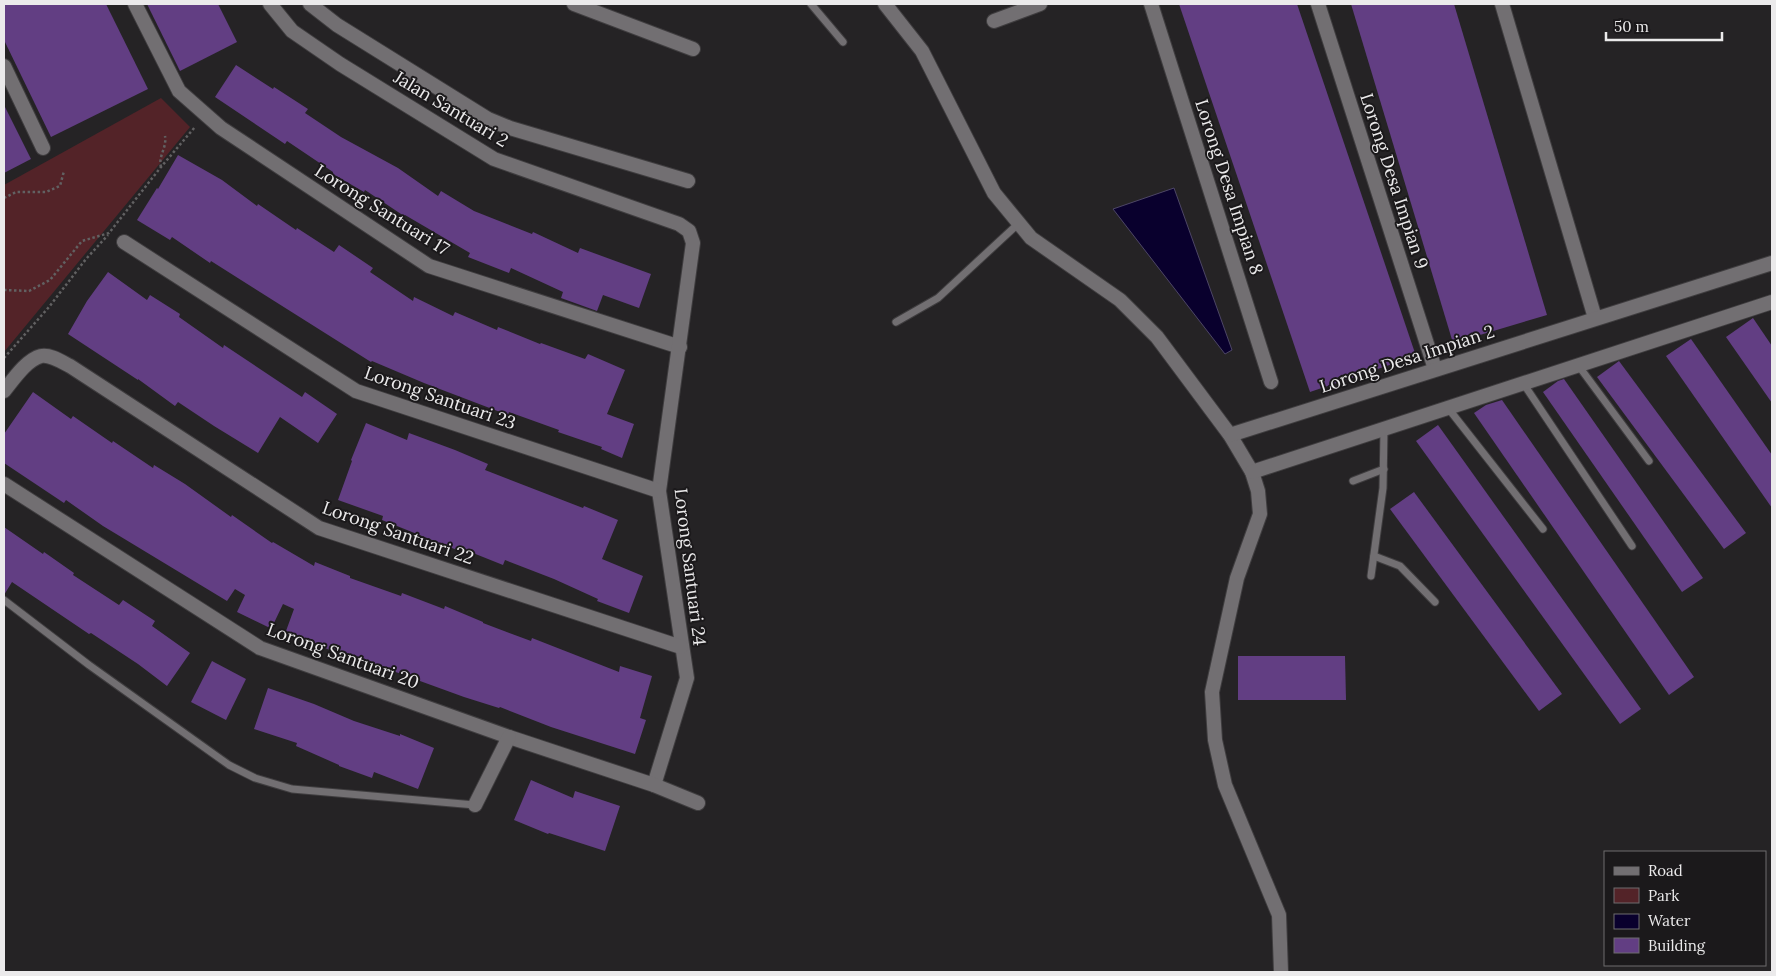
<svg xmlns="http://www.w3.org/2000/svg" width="1776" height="976" viewBox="0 0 1776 976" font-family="Lora,serif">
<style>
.green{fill:#532328}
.water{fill:#09002d;stroke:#4d4666}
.building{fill:#623e83}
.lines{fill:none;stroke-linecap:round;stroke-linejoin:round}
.lane-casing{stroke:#3f3d3f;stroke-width:9}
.street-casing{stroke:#3f3d3f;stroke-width:16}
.path{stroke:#626162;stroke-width:2.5;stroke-dasharray:2.5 2.5;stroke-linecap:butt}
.lane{stroke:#726f72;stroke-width:7}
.street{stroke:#726f72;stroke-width:14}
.labels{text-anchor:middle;stroke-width:4;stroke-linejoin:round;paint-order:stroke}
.street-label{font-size:18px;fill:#ebeaeb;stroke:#1b191b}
</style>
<rect width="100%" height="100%" fill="#252325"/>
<!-- green -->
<polygon class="green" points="161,98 190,127 4,352 4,185"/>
<!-- water -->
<polygon class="water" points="1174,188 1232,350 1225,354 1113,209"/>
<!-- building -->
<g class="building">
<polygon points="4,4 106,4 148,89 51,137 4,40"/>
<polygon points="147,4 218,4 237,42 180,71"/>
<polygon points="1179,4 1297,4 1416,356 1310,392"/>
<polygon points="1351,4 1454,4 1547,315 1453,343"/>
<polygon points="236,65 273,89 274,87 308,109 305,113 341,137 398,168 438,196 441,191 474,211 532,234 533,232 578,253 580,248 651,274 639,308 603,295 597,311 561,298 563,292 511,268 509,273 468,257 470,253 405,215 404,216 365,190 364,192 333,174 333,172 287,141 285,144 215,97"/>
<polygon points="4,105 31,159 4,173"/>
<polygon points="178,155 222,180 257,206 258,204 296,230 297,228 334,252 339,245 373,268 370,272 413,301 414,297 453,316 455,312 497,330 498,327 540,344 541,343 585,359 588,354 625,370 607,414 634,424 622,458 601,449 602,447 558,432 559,430 509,412 508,415 424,383 372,361 371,362 211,261 210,263 172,237 170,240 137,220 157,188 158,189"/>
<polygon points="108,272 147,300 150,295 180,314 179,317 223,348 224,345 302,397 305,392 337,414 318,443 280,417 258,453 214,426 178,402 175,406 138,379 138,380 68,334 87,301"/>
<polygon points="1753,318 1772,346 1772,403 1726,337"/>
<polygon points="1691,339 1772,455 1772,508 1666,356"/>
<polygon points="1619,361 1746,533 1724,549 1597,377"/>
<polygon points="1564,379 1703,578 1682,592 1543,392 1558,381"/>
<polygon points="33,392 71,419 73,416 112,443 113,441 153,468 154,465 185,484 231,517 232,515 272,543 273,542 314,566 315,562 350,576 350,578 401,596 402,593 444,609 445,606 483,622 483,623 531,641 532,638 619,672 620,666 652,676 640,718 646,720 635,754 551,727 500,707 499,708 464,697 420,681 420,680 365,662 364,663 332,651 286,631 294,609 283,604 273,625 271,624 270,628 237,612 245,595 235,589 227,601 103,526 66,500 64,503 4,463 4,434"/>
<polygon points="1502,400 1694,677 1669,695 1474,413 1486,405"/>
<polygon points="366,423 407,440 409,433 455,450 488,464 485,470 583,508 584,506 618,520 602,559 643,576 629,613 597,601 598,599 554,579 505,560 503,565 458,547 457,550 382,520 383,516 338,500 352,461 351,460"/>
<polygon points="1438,425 1641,709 1620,724 1416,441"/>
<polygon points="1414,492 1562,694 1539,711 1390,509"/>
<polygon points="4,527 43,554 44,552 74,573 73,575 119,605 123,600 155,621 152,626 190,653 167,686 138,664 91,633 89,634 12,582 4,595"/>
<polygon points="1238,656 1345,656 1346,700 1238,700"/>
<polygon points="212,661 246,679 226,720 191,702"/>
<polygon points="268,688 314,704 354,721 400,736 400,734 434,748 418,789 374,772 372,778 339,766 339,765 296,746 297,743 254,729"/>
<polygon points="531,780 573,798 575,791 620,806 605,851 549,833 548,834 514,820"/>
</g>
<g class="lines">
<!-- lane casing -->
<g class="lane-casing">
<g id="lane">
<polyline points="811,4 843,42"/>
<polyline points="896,322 938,298 1019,223"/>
<polyline points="1578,365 1649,461"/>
<polyline points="1523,383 1632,546"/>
<polyline points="1448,408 1543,529"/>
<polyline points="1353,481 1384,469"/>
<polyline points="1374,556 1400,566 1435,602"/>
<polyline points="1371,576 1383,488 1384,429"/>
<polyline points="4,600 89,665 229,765 255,778 292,789 475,805"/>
</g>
</g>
<!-- street casing -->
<g class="street-casing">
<g id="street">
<polyline points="135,4 179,91 221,128 429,266 680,347"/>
<polyline points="270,4 292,31 340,64 494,159 679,224 689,231 693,243 659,491 687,678 654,785"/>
<polyline points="310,4 337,25 488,119 510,128 688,181"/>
<polyline points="574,4 693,49"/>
<polyline points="885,4 922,51 994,193 1031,238 1120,300 1157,337 1230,435 1252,472 1258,491 1260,514 1237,578 1212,692 1215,740 1225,785 1279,915 1281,972"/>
<polyline points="1151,4 1271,382"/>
<polyline points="1318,4 1435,369"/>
<polyline points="1502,4 1595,318"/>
<polyline points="994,21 1040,4"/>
<polyline points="4,66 43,148"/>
<polyline points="124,242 356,391 659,491"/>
<path d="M 4,391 C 13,380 26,360 41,356 C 50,354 62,362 70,366 L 319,528 L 681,647"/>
<polyline points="1230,435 1772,263"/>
<polyline points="1252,472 1772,302"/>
<polyline points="4,484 260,648 509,737 654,785 698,803"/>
<polyline points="475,805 509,737"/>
</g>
</g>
<!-- path -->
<g class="path">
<path d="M 161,167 C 158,156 167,148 165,136"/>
<polyline points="4,198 16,192 46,192 60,186 64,171"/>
<polyline points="4,290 29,291 50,280 82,241 109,233 161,167 195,127"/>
<polyline points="4,358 49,307 86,259 108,235"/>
</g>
<!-- lane -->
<use href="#lane" class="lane"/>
<!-- street -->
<use href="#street" class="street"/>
</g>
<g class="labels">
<!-- street labels -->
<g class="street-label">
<text transform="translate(451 109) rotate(31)" y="6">Jalan Santuari 2</text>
<text transform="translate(1394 181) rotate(72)" y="6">Lorong Desa Impian 9</text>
<text transform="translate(1229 187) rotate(72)" y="6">Lorong Desa Impian 8</text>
<text transform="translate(382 210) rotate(32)" y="6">Lorong Santuari 17</text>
<text transform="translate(1407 359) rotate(-18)" y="6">Lorong Desa Impian 2</text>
<text transform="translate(440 398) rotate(19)" y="6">Lorong Santuari 23</text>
<text transform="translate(398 533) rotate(19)" y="6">Lorong Santuari 22</text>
<text transform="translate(690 567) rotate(83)" y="6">Lorong Santuari 24</text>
<text transform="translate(343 656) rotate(20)" y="6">Lorong Santuari 20</text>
</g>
</g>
<!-- border -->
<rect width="1776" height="976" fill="none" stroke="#ebeaeb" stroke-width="10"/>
<!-- legend -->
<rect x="1604" y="851" width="162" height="115" fill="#1b191b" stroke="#6e6d6e"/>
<rect x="1614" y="867" width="25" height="8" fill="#726f72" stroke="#6e6d6e"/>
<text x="1648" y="876" font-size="15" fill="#ebeaeb">Road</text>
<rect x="1614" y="888" width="25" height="15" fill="#532328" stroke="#6e6d6e"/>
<text x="1648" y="901" font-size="15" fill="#ebeaeb">Park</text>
<rect x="1614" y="914" width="25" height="15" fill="#09002d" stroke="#6e6d6e"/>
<text x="1648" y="926" font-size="15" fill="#ebeaeb">Water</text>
<rect x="1614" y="938" width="25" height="15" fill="#623e83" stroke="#6e6d6e"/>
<text x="1648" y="951" font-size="15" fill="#ebeaeb">Building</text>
<!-- scale -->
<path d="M1606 32v8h116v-8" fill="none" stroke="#ebeaeb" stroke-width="2.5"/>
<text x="1614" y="32" font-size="15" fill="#ebeaeb" stroke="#1b191b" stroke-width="4" paint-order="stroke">50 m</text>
</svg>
